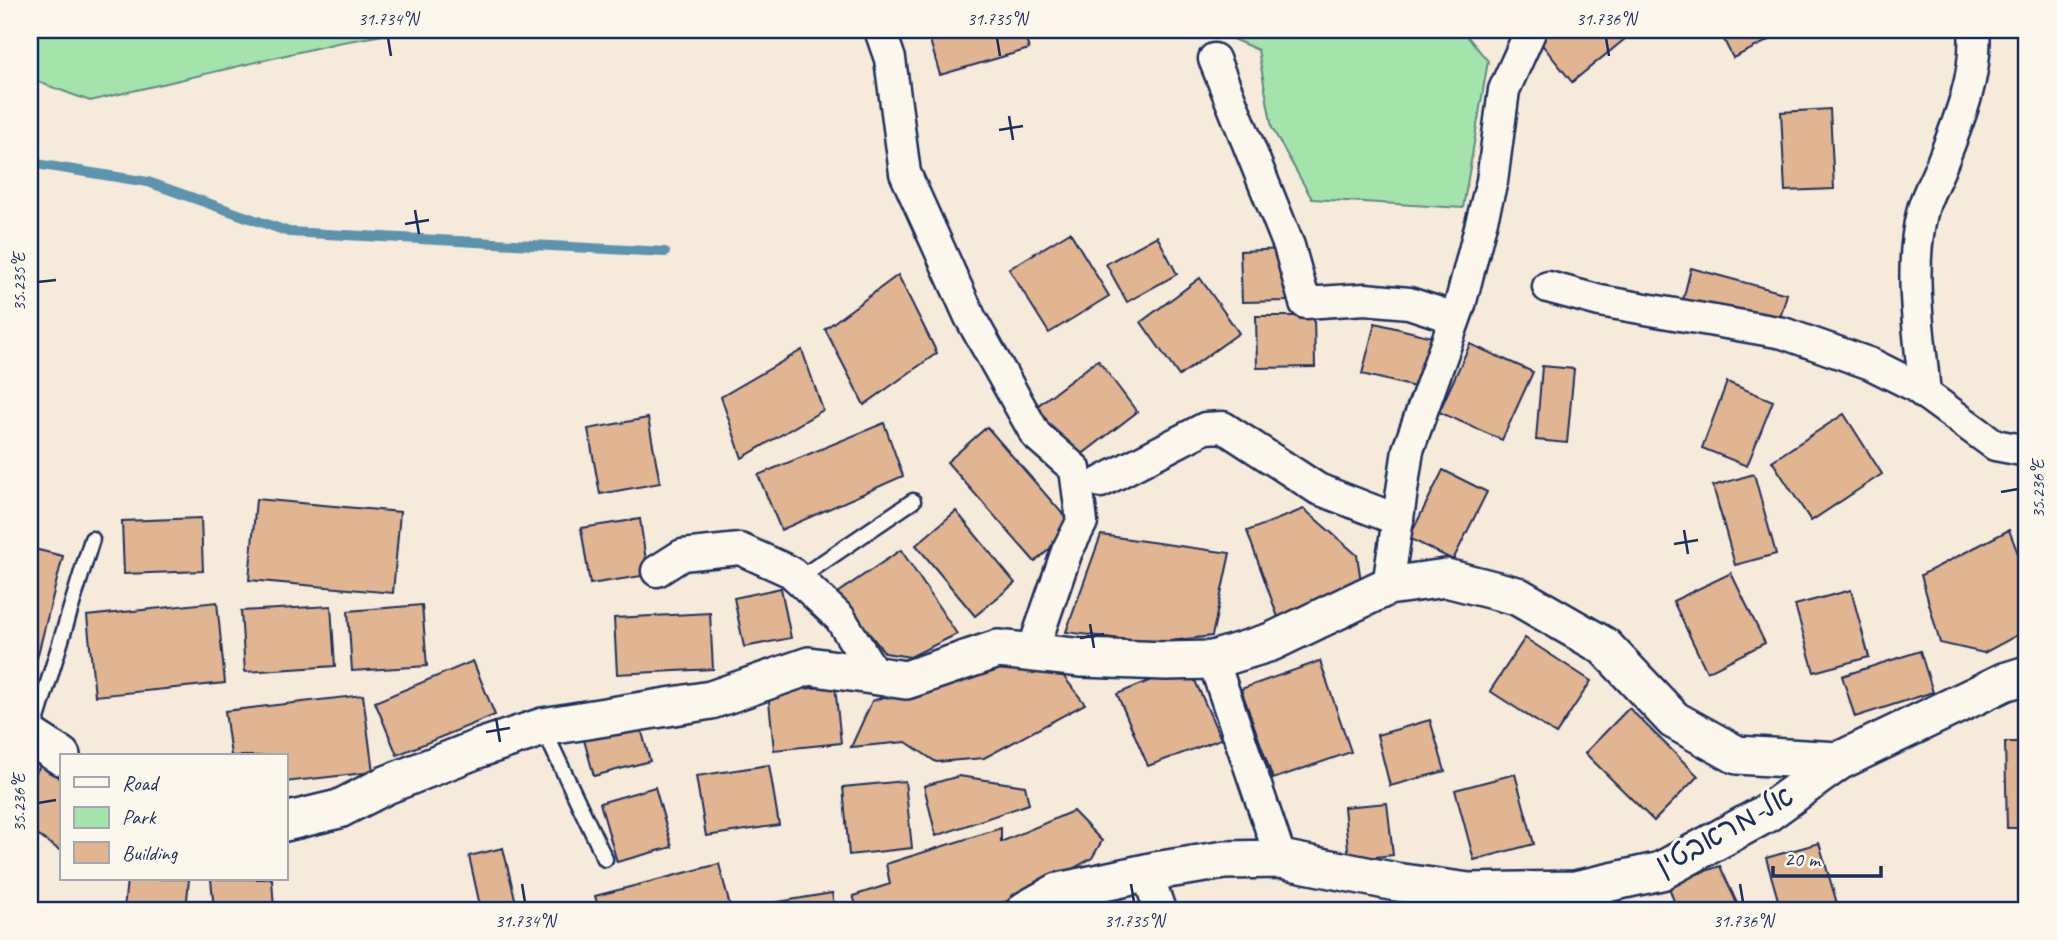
<svg xmlns="http://www.w3.org/2000/svg" width="2057" height="940" viewBox="0 0 2057 940" font-family="Caveat,'Playpen Sans Hebrew',sans-serif">
<style>
.green{fill:#a4e4ac;stroke:#608a85;stroke-width:2}
.lines{fill:none;stroke-linecap:round;stroke-linejoin:round}
.stream{stroke:#5b93ad;stroke-width:10}
.building{fill:#e1b591;stroke:#1b2f5e;stroke-width:2}
.service-casing{stroke:#1b2f5e;stroke-width:19}
.minor-casing{stroke:#1b2f5e;stroke-width:35}
.tertiary-casing{stroke:#1b2f5e;stroke-width:42}
.service{stroke:#fbf7ec;stroke-width:14}
.minor{stroke:#fbf7ec;stroke-width:30}
.tertiary{stroke:#fbf7ec;stroke-width:37}
.ticks{fill:none;stroke:#1b2f5e;stroke-width:2.5}
.labels{text-anchor:middle;stroke-width:6;stroke-linejoin:round;paint-order:stroke}
.street-label{font-size:30px;fill:#1b2f5e;stroke:#fbf7ec}
.neatline{fill:none;stroke:#1b2f5e;stroke-width:2.5}
.ticks-label{font-size:18px;text-anchor:middle;fill:#1b2f5e}
</style>
<rect width="100%" height="100%" fill="#f6eada"/>
<filter id="ink" filterUnits="userSpaceOnUse"><feTurbulence type="fractalNoise" baseFrequency=".0143" numOctaves="2"/><feDisplacementMap in="SourceGraphic" scale="14" xChannelSelector="R" yChannelSelector="G"/><feConvolveMatrix kernelMatrix="1 2 1 2 8 2 1 2 1" color-interpolation-filters="sRGB"/></filter>
<g filter="url(#ink)">
<!-- green -->
<g class="green">
<polygon points="30,30 412,30 337,43 90,101 30,79"/>
<polygon points="1212,30 1462,30 1488,61 1463,208 1312,199 1272,128 1258,50"/>
</g>
<g class="lines">
<!-- stream -->
<polyline class="stream" points="30,163 148,182 289,232 665,252"/>
</g>
<!-- building -->
<g class="building">
<polygon points="927,30 1023,30 1029,49 940,75"/>
<polygon points="1535,30 1636,30 1572,82 1532,32"/>
<polygon points="1719,30 1790,30 1733,58"/>
<polygon points="1830,109 1834,189 1785,191 1781,112"/>
<polygon points="1070,232 1109,296 1049,333 1009,269"/>
<polygon points="1157,236 1177,274 1127,302 1106,264"/>
<polygon points="1285,249 1287,301 1242,302 1240,251"/>
<polygon points="1691,268 1787,294 1778,325 1683,300"/>
<polygon points="898,275 937,353 864,405 825,329"/>
<polygon points="1200,278 1239,333 1179,376 1141,322"/>
<polygon points="1256,316 1314,316 1315,367 1257,368"/>
<polygon points="1375,323 1444,340 1431,391 1362,374"/>
<polygon points="1470,344 1533,372 1502,440 1439,412"/>
<polygon points="802,350 823,410 742,458 721,397"/>
<polygon points="1098,360 1137,412 1072,462 1033,409"/>
<polygon points="1542,366 1574,369 1567,443 1536,440"/>
<polygon points="1727,382 1773,401 1747,466 1702,448"/>
<polygon points="1844,414 1882,474 1811,521 1772,461"/>
<polygon points="648,418 660,483 600,494 588,429"/>
<polygon points="884,423 903,476 781,530 758,475"/>
<polygon points="987,427 1074,527 1035,562 947,462"/>
<polygon points="1443,470 1487,492 1453,560 1409,538"/>
<polygon points="1754,474 1776,554 1735,565 1713,486"/>
<polygon points="256,499 400,512 393,593 249,580"/>
<polygon points="1304,509 1357,555 1362,588 1279,620 1247,531"/>
<polygon points="956,511 1015,583 975,616 916,545"/>
<polygon points="201,518 203,571 124,574 122,521"/>
<polygon points="640,519 648,575 590,584 581,528"/>
<polygon points="2009,530 2027,577 2027,630 1984,653 1940,643 1921,575"/>
<polygon points="1101,535 1230,553 1212,636 1153,643 1066,632"/>
<polygon points="30,548 63,556 34,670 30,669"/>
<polygon points="901,550 957,634 910,657 885,653 837,593"/>
<polygon points="1731,573 1765,643 1707,672 1673,601"/>
<polygon points="781,588 791,638 744,647 734,598"/>
<polygon points="1851,590 1869,657 1814,672 1795,605"/>
<polygon points="217,602 225,683 95,696 87,616"/>
<polygon points="422,605 427,666 352,671 348,611"/>
<polygon points="331,606 335,666 245,672 241,611"/>
<polygon points="710,613 713,669 617,674 614,618"/>
<polygon points="1525,638 1591,681 1556,734 1490,691"/>
<polygon points="1920,651 1933,692 1855,717 1842,676"/>
<polygon points="1006,654 1057,668 1085,704 984,758 936,762 906,742 851,747 872,701"/>
<polygon points="473,661 495,715 397,755 375,702"/>
<polygon points="1320,661 1351,752 1273,779 1241,689"/>
<polygon points="1188,665 1221,739 1148,766 1117,694"/>
<polygon points="835,686 841,743 774,750 768,692"/>
<polygon points="363,695 373,772 285,782 285,756 231,756 225,711"/>
<polygon points="1629,708 1698,776 1654,821 1585,753"/>
<polygon points="1430,720 1445,771 1390,786 1377,735"/>
<polygon points="640,725 650,761 594,776 584,740"/>
<polygon points="2005,742 2027,742 2027,828 2007,828"/>
<polygon points="769,765 779,825 706,836 696,776"/>
<polygon points="40,766 61,779 61,851 30,830 30,782"/>
<polygon points="1515,774 1534,844 1474,860 1455,790"/>
<polygon points="959,776 1025,786 1029,804 936,836 924,786"/>
<polygon points="905,781 912,848 849,855 843,787"/>
<polygon points="655,787 672,847 617,862 600,803"/>
<polygon points="1387,803 1393,855 1349,860 1344,807"/>
<polygon points="1073,811 1102,841 1092,858 1036,889 985,910 858,910 853,896 890,884 886,864 1001,828 1001,842"/>
<polygon points="1819,843 1839,910 1781,910 1766,858"/>
<polygon points="503,848 517,907 505,910 481,910 469,856"/>
<polygon points="719,864 731,910 599,910 595,896"/>
<polygon points="1720,866 1740,910 1677,910 1668,884"/>
<polygon points="127,879 189,879 186,910 124,910"/>
<polygon points="211,879 272,879 274,910 214,910"/>
<polygon points="832,893 835,910 773,910 772,903"/>
</g>
<g class="lines">
<!-- service casing -->
<g class="service-casing">
<g id="service">
<polyline points="798,579 913,501"/>
<polyline points="543,728 605,859"/>
<polyline points="32,735 92,539"/>
</g>
</g>
<!-- minor casing -->
<g class="minor-casing">
<g id="minor">
<polyline points="880,30 890,59 905,173 970,317 1036,435 1075,469 1082,522 1067,551 1032,653"/>
<polyline points="1214,59 1289,246 1305,303 1365,299 1409,303 1455,318"/>
<polyline points="1548,287 1600,301 1783,333 1871,364 1913,385 1995,445 2027,451"/>
<path d="M 1925,394 C 1920,336 1908,271 1922,213 C 1925,198 1934,183 1940,168 C 1957,125 1978,77 1974,30"/>
<polyline points="1101,482 1205,428 1223,427 1318,489 1398,520"/>
<polyline points="657,571 682,555 740,549 791,572 840,618 876,676"/>
<polyline points="1388,586 1408,450 1460,305 1492,181 1504,90 1531,30"/>
<polyline points="1213,660 1281,859"/>
<polyline points="1147,873 1160,910"/>
</g>
</g>
<!-- tertiary casing -->
<g class="tertiary-casing">
<g id="tertiary">
<polyline points="30,736 61,756"/>
<polyline points="285,822 339,809 386,785 480,748 543,727 711,700 809,666 906,680 998,649 1082,658 1166,661 1213,660 1271,642 1388,586 1446,578 1517,596 1604,646 1674,720 1737,755 1839,761"/>
<polyline points="1026,910 1058,892 1155,871 1225,860 1281,859 1396,882 1469,892 1575,890 1661,871 1767,813 1839,761 2004,682 2027,675"/>
</g>
</g>
<!-- service -->
<use href="#service" class="service"/>
<!-- minor -->
<use href="#minor" class="minor"/>
<!-- tertiary -->
<use href="#tertiary" class="tertiary"/>
</g>
</g>
<!-- ticks -->
<path class="ticks" d="M 388,38 L 391,56M 997,38 L 1000,56M 1606,38 L 1609,56M 1009,116 L 1013,140M 999,130 L 1023,126M 415,210 L 419,234M 405,224 L 429,220M 38,282 L 56,280M 2001,492 L 2018,489M 1684,530 L 1688,554M 1674,544 L 1698,540M 1090,624 L 1094,648M 1080,638 L 1104,634M 496,718 L 500,742M 486,732 L 510,728M 38,803 L 56,800M 522,884 L 525,902M 1131,884 L 1134,902M 1740,884 L 1743,902"/>
<g class="labels">
<!-- street labels -->
<g class="street-label">
<text transform="translate(1724 830) rotate(-29)" y="10">אל-מראבטין</text>
</g>
</g>
<!-- margin -->
<rect width="2057" height="940" fill="none" stroke="#fbf7ec" stroke-width="77"/>
<!-- legend -->
<rect x="60" y="754" width="228" height="126" fill="#fbf7ec" stroke="#a1a7b3" stroke-width="2"/>
<rect x="74" y="777" width="35" height="10" fill="#fbf7ec" stroke="#a1a7b3" stroke-width="2"/>
<text x="122" y="790" font-size="21" fill="#1b2f5e">Road</text>
<rect x="74" y="807" width="35" height="21" fill="#a4e4ac" stroke="#a1a7b3" stroke-width="2"/>
<text x="122" y="824" font-size="21" fill="#1b2f5e">Park</text>
<rect x="74" y="842" width="35" height="21" fill="#e1b591" stroke="#a1a7b3" stroke-width="2"/>
<text x="122" y="860" font-size="21" fill="#1b2f5e">Building</text>
<!-- scale -->
<path d="M1773 866v10h108v-10" fill="none" stroke="#1b2f5e" stroke-width="3.5"/>
<text x="1784" y="866" font-size="21" fill="#1b2f5e" stroke="#fbf7ec" stroke-width="5" paint-order="stroke">20 m</text>
<rect x="38" y="38" width="1980" height="864" class="neatline"/>
<g class="ticks-label">
<text x="388" y="25">31.734°N</text>
<text x="997" y="25">31.735°N</text>
<text x="1606" y="25">31.736°N</text>
<text transform="translate(19 282) rotate(-90)" y="6">35.235°E</text>
<text transform="translate(2038 489) rotate(-90)" y="6">35.236°E</text>
<text transform="translate(19 803) rotate(-90)" y="6">35.236°E</text>
<text x="525" y="927">31.734°N</text>
<text x="1134" y="927">31.735°N</text>
<text x="1743" y="927">31.736°N</text>
</g>
</svg>
